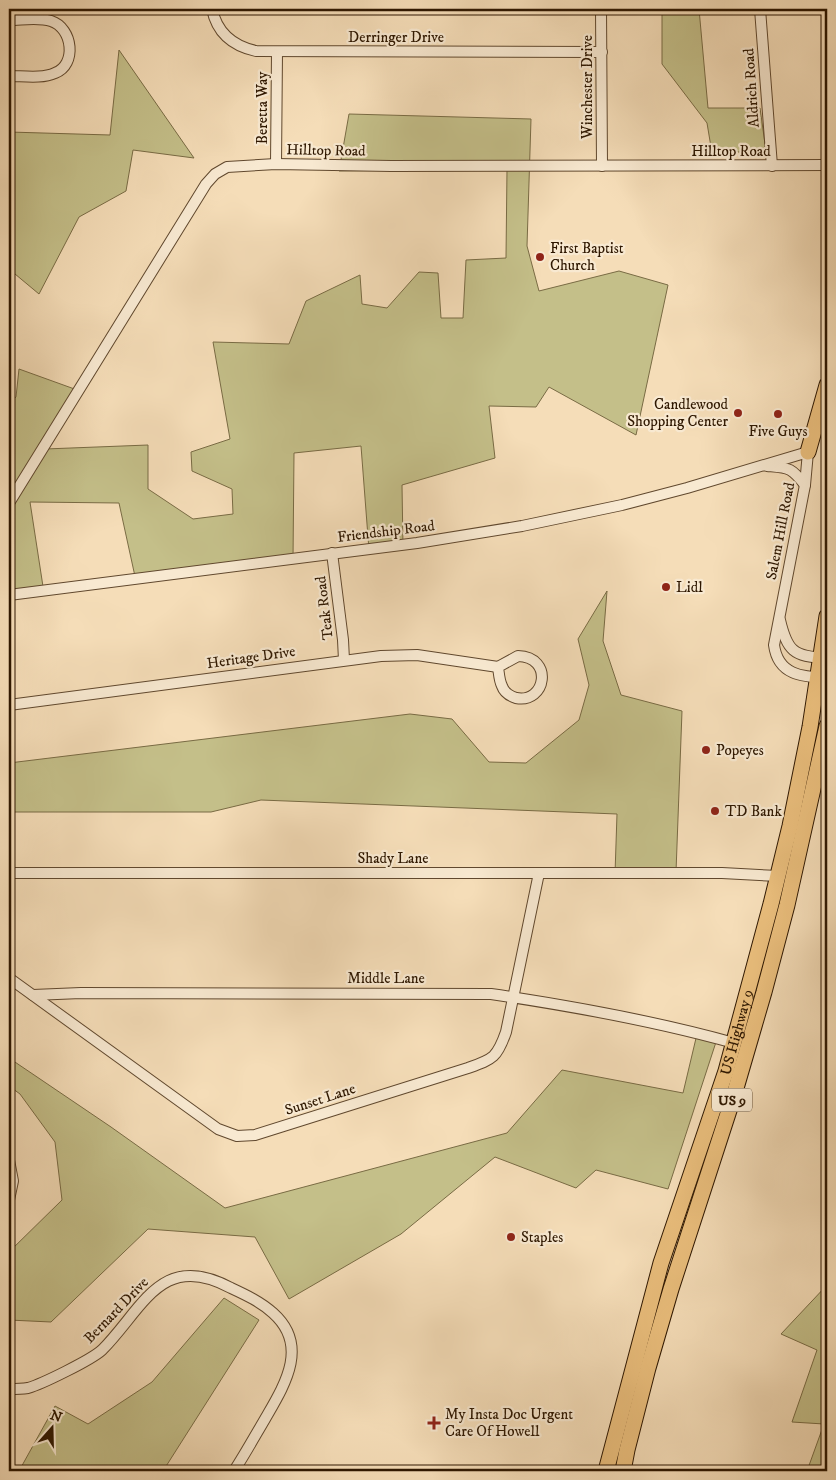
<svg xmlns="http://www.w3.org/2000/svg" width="836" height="1480" viewBox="0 0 836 1480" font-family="'IM FELL DW Pica',serif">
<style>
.green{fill:#c4bf89;stroke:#796b44}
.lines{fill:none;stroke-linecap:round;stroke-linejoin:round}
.minor-casing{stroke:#60482e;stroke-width:12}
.highway-casing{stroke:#2e1700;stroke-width:17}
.minor{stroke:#f8e9d1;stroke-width:10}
.highway{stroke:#eabe7c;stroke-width:15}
.poi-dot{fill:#8f2418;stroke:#f8e9d1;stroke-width:2}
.labels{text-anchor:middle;stroke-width:4.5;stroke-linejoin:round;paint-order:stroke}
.shield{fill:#f8e9d1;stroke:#6b563f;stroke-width:1}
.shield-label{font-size:14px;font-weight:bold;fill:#2e1700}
.street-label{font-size:15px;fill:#2e1700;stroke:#f8e9d1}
.poi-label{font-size:15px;fill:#2e1700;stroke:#f8e9d1;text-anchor:start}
</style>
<rect width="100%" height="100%" fill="#f5ddb8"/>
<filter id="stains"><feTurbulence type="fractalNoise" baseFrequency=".004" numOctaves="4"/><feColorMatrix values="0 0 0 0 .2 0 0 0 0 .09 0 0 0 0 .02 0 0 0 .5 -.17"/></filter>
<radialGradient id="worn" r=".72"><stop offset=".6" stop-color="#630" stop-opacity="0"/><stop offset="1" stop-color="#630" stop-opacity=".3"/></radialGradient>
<!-- green -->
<g class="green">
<polygon points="662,9 699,9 708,108 760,108 766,151 712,153 707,123 662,64"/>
<polygon points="119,50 194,158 133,150 126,191 79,217 39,294 9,269 9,132 110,135"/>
<polygon points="349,114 531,119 527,246 539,291 619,271 668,285 636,435 549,387 536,407 489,406 495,458 402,485 403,547 369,550 361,446 294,453 293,560 136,581 119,503 30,502 44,593 9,598 9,403 16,397 19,369 80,391 45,449 148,445 148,489 193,519 233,514 232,489 192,471 191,452 230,439 213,342 289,344 306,301 360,275 362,304 387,308 419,272 438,273 441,318 463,318 466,260 506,258 507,169 339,171"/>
<polygon points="607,591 603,641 621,695 682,711 676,872 615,874 617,814 261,800 211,812 9,812 9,763 410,714 452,719 489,762 526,763 579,720 589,685 578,639"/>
<polygon points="697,1034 717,1039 668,1189 596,1170 576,1188 495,1157 401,1234 289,1299 255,1237 148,1229 51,1322 9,1320 9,1252 62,1200 55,1142 20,1094 9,1086 9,1058 111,1127 225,1208 507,1133 562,1070 683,1093"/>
<polygon points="827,1285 827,1471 807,1471 824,1424 792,1422 817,1350 781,1334"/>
<polygon points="224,1298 259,1320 163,1471 19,1471 55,1406 88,1424 152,1382"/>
</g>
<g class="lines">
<!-- minor casing -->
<g class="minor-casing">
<g id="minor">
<path d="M 212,9 C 217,33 233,46 256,51 L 602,52"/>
<polyline points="601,9 602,166"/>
<polyline points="760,9 772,166"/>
<path d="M 9,20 C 22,20 39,17 51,21 C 73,28 77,65 55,73 C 42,79 23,76 9,76"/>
<polyline points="276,164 277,52"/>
<path d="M 767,466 C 789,468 791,467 805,485"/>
<polyline points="9,503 206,184 215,174 227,167 276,164 391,166 827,165"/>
<polyline points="332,553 343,640 344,660"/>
<path d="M 9,595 L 417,543 L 522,526 L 622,505 L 687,488 L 808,452 L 805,485 L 774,645 C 778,675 802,677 827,678"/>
<path d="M 780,620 C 787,650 793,657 826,658"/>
<path d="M 518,656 C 554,657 546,704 516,698 C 510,696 504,692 502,686 C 499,680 499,673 498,667 Z"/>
<polyline points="9,705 381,656 417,655 498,667"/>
<polyline points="9,873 722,873 778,876"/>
<path d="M 9,978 L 218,1129 L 237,1136 L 255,1135 L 468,1068 C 493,1059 497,1058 506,1032 L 539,873"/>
<path d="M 33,995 L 81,993 L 491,994 C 572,1006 655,1021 734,1043"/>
<polyline points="9,1160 13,1181 9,1200"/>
<path d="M 9,1389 C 15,1389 21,1389 28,1388 C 42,1384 91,1360 102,1350 C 143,1309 161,1250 231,1288 C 246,1295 261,1302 273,1313 C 310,1346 284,1386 265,1419 C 255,1436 245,1454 234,1471"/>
</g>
</g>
<!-- highway casing -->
<g class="highway-casing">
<g id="highway">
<polyline points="808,452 827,385"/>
<path id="s1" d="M 606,1471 L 661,1263 L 726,1071 L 771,904 L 790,826 L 810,727 L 827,616"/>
<polyline points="623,1471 627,1450 648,1368 671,1289 734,1095 764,992 787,905 827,726"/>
</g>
</g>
<!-- minor -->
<use href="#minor" class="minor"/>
<!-- highway -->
<use href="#highway" class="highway"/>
</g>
<!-- markers -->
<g class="poi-dot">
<circle cx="540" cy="257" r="5"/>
<circle cx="738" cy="413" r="5"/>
<circle cx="778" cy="414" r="5"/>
<circle cx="666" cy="587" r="5"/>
<circle cx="706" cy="750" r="5"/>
<circle cx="715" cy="811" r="5"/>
<circle cx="511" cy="1237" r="5"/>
<path d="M431.5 1415.5h5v5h5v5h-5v5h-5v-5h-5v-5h5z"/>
</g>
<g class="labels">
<!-- shield labels -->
<rect class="shield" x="712" y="1088.5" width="40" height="23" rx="4"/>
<g class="shield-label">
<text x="732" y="1105">US 9</text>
</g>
<!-- street labels -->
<g class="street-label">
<text x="396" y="42">Derringer Drive</text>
<text transform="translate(587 87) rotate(-90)" y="5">Winchester Drive</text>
<text transform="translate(751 88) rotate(-94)" y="5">Aldrich Road</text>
<text transform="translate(262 108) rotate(-90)" y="5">Beretta Way</text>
<text transform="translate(326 150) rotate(1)" y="5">Hilltop Road</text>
<text x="731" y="156">Hilltop Road</text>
<text transform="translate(386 531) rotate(-7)" y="5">Friendship Road</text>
<text transform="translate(780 531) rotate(-79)" y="5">Salem Hill Road</text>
<text transform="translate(324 608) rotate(-97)" y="5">Teak Road</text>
<text transform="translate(251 657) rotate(-8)" y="5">Heritage Drive</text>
<text x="393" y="863">Shady Lane</text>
<text x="386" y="983">Middle Lane</text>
<text dy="5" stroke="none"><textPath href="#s1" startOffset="458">US Highway 9</textPath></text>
<text transform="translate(320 1099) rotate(-18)" y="5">Sunset Lane</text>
<text transform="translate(116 1310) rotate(-46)" y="5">Bernard Drive</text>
</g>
<!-- poi labels -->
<g class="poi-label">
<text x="550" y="253">First Baptist<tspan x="550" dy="17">Church</tspan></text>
<text x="728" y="409" text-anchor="end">Candlewood<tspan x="728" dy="17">Shopping Center</tspan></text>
<text x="778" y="436" text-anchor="middle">Five Guys</text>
<text x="676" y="592">Lidl</text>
<text x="716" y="755">Popeyes</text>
<text x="725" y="816">TD Bank</text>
<text x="521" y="1242">Staples</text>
<text x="445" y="1419">My Insta Doc Urgent<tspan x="445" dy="17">Care Of Howell</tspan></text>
</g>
</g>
<!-- margin -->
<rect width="836" height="1480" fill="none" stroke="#f5ddb8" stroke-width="30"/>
<rect x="10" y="10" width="816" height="1460" fill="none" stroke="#2e1700" stroke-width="2.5"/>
<rect x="15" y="15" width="806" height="1450" fill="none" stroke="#2e1700"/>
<!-- north arrow -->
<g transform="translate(52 1428) rotate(20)" stroke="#f8e9d1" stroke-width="4" paint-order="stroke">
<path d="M0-4L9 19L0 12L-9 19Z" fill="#2e1700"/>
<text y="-8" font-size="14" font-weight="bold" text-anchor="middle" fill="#2e1700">N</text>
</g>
<rect width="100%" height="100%" filter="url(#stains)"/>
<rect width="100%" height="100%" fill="url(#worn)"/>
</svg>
